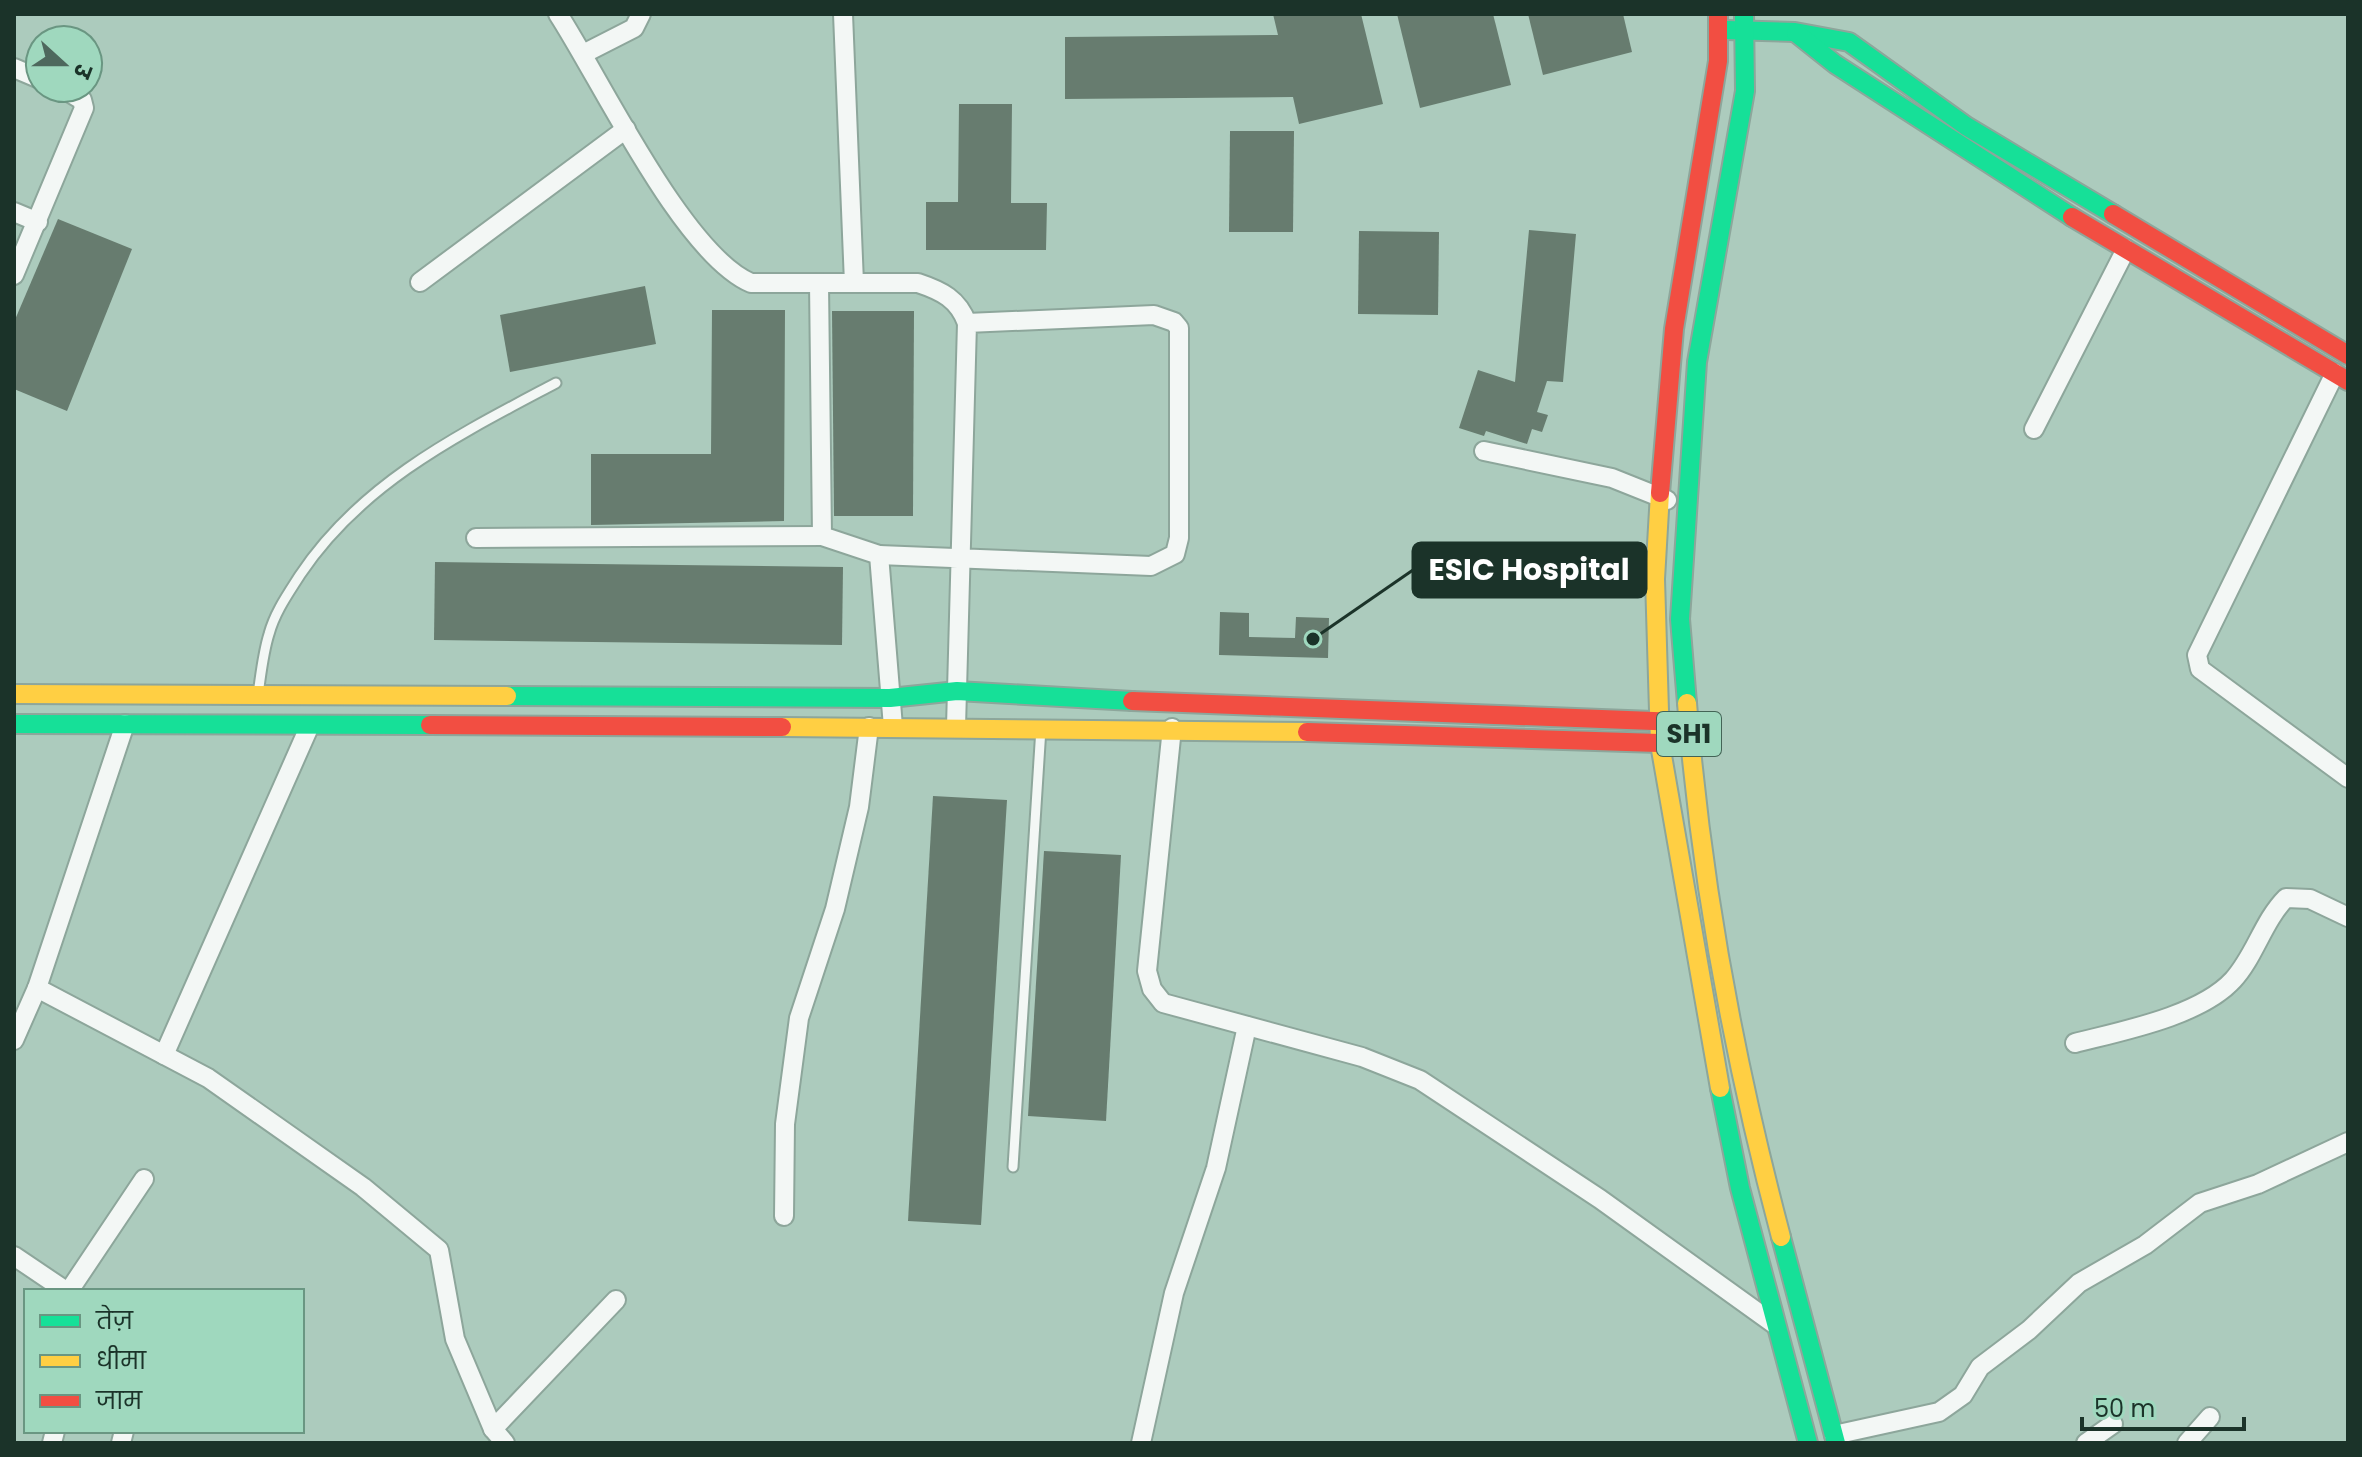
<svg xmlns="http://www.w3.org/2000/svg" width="2362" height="1457" viewBox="0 0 2362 1457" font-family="Poppins,'Noto Sans Devanagari',sans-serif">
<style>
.building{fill:#677c6f}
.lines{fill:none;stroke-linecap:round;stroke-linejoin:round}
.lane-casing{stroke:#8da69b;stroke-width:13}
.street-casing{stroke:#8da69b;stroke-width:22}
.fast-casing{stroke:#8da69b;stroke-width:22}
.slow-casing{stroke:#8da69b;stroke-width:22}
.jam-casing{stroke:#8da69b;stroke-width:22}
.lane{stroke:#f3f7f5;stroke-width:9}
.street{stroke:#f3f7f5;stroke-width:18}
.fast{stroke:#16e098;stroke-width:18}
.slow{stroke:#ffcf43;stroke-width:18}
.jam{stroke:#f24e42;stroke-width:18}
.labels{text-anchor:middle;stroke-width:8;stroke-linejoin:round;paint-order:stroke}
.shield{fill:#9fd8be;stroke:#436456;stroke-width:2}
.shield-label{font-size:26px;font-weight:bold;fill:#1b3329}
.leader{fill:none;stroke:#1b3329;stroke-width:3}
.callout-dot{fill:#1b3329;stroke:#9fd8be;stroke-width:3}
.callout{fill:#1b3329;stroke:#1b3329;stroke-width:3}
.callout-label{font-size:30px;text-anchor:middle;font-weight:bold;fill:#fff}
</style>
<rect width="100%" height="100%" fill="#accbbd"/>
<!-- building -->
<g class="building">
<polygon points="1273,14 1361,14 1383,104 1299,124 1293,97 1065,99 1065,37 1278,35"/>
<polygon points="1397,14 1493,14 1511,85 1420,108"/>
<polygon points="1528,14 1623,14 1632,52 1543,75"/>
<polygon points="959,104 1012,104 1011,203 1047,203 1046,250 926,250 926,202 958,202"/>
<polygon points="1230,131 1294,131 1293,232 1229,232"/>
<polygon points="58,219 132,249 67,411 14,389 14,322"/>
<polygon points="1529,230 1576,234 1563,382 1547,381 1537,412 1548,415 1542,432 1532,429 1527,444 1486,431 1484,436 1459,428 1478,370 1515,382"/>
<polygon points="1359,231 1439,232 1438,315 1358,314"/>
<polygon points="645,286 656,344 510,372 500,315"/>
<polygon points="712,310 785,310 784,521 591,525 591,454 711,454"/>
<polygon points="832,311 914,311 913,516 834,516"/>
<polygon points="435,562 843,567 842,645 434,640"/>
<polygon points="1220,612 1249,613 1249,637 1295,638 1296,617 1329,618 1328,658 1219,655"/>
<polygon points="933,796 1007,800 981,1225 908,1221"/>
<polygon points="1044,851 1121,855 1106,1121 1028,1116"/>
</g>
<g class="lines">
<!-- lane casing -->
<g class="lane-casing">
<g id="lane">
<path d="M 258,694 C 261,674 263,653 269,634 C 275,612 288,594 300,575 C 362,482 460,434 556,383"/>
<polyline points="1013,1167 1041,728"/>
</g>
</g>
<!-- street casing -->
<g class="street-casing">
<g id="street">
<path d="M 558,14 C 601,80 683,254 751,283 L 918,283 C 942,291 958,299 967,323"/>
<polyline points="843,14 854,283"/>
<polyline points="583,54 634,28 641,14"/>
<polyline points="14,68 40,79"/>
<polyline points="14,212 38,222"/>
<polyline points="14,275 84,108 82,100 62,88"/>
<polyline points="420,282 626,129"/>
<polyline points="819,283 822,536 879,555 893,727"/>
<polyline points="2335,373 2197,655 2200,669 2348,778"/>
<polyline points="2034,429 2126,249"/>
<polyline points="1484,451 1612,478 1667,500"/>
<polyline points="476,538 822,536"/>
<polyline points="879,555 1151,566 1175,554 1179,538 1179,328 1174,322 1154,315 967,323 956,727"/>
<polyline points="1172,728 1147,971 1152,989 1163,1003 1362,1057 1420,1080 1600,1199 1774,1324"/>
<polyline points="37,988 208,1078 363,1187 439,1250 455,1339 493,1429 505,1443"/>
<polyline points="14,1040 37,988 125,724"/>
<path d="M 2075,1043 C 2122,1031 2200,1016 2233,980 C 2255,956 2263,921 2286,898 L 2310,899 L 2348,917"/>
<polyline points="164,1055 310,725"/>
<polyline points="784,1216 785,1124 799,1018 835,909 859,807 869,727"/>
<polyline points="14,1256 66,1291"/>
<polyline points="69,1291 144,1179"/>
<polyline points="493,1429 616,1300"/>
<polyline points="1834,1435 1939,1412 1963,1395 1980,1367 2029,1330 2079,1283 2145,1245 2200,1203 2258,1184 2348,1142"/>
<polyline points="52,1443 55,1431"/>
<polyline points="121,1443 124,1431"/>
<polyline points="1141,1443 1174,1293 1216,1168 1247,1026"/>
<polyline points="2086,1443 2113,1424"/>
<polyline points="2187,1443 2210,1417"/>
</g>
</g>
<!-- fast casing -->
<g class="fast-casing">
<g id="fast">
<polyline points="1726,30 1795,32 1849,42 1966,126 2113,214"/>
<polyline points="1796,33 1835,64 2072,217"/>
<polyline points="507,696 890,698 957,691 1132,701"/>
<polyline points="1687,703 1680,619 1697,362 1745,91 1744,14"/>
<polyline points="14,724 430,725"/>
<polyline points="1720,1088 1740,1188 1808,1443"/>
<polyline points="1781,1237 1836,1443"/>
</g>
</g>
<!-- slow casing -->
<g class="slow-casing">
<g id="slow">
<polyline points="1660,493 1655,579 1660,744 1720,1088"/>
<polyline points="14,694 507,696"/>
<path d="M 1687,703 C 1701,883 1735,1064 1781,1237"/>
<polyline points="782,727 1307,732"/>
</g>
</g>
<!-- jam casing -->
<g class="jam-casing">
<g id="jam">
<polyline points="2113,214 2348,355"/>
<polyline points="2072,217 2348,381"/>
<polyline points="1660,493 1674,329 1718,61 1718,14"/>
<polyline points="1132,701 1679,722"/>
<polyline points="430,725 782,727"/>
<polyline points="1307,732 1690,744"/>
</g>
</g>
<!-- lane -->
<use href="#lane" class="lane"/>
<!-- street -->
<use href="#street" class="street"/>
<!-- fast -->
<use href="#fast" class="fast"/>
<!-- slow -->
<use href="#slow" class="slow"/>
<!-- jam -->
<use href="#jam" class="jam"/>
</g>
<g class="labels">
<!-- shield labels -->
<rect class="shield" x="1657" y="712" width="64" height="44" rx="6"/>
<g class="shield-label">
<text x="1689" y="743">SH1</text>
</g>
</g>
<!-- callouts -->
<path class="leader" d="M1313 639L1413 570"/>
<circle class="callout-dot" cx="1313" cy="639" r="8"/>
<rect class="callout" x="1413" y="543" width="233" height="54" rx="8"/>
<g class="callout-label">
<text x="1529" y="580">ESIC Hospital</text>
</g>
<!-- border -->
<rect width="2362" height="1457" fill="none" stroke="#1b3329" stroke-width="32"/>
<!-- legend -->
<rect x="24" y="1289" width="280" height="144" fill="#9fd8be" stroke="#6a9682" stroke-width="2"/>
<rect x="40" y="1315" width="40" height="12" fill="#16e098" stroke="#6a9682" stroke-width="2"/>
<text x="96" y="1329" font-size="24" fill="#1b3329">तेज़</text>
<rect x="40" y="1355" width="40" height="12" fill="#ffcf43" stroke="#6a9682" stroke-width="2"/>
<text x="96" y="1369" font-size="24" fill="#1b3329">धीमा</text>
<rect x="40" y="1395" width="40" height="12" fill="#f24e42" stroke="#6a9682" stroke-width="2"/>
<text x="96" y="1409" font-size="24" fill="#1b3329">जाम</text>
<!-- north arrow -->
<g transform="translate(64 64) rotate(111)"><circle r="38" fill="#9fd8be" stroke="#6a9682" stroke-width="2"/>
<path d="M0-6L14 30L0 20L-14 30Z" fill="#4e685d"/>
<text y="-12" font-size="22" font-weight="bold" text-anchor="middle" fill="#1b3329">उ</text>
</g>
<!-- scale -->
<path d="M2082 1417v12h162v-12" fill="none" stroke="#1b3329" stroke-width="4"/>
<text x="2094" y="1417" font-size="24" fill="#1b3329" stroke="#9fd8be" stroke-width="6" paint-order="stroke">50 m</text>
</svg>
